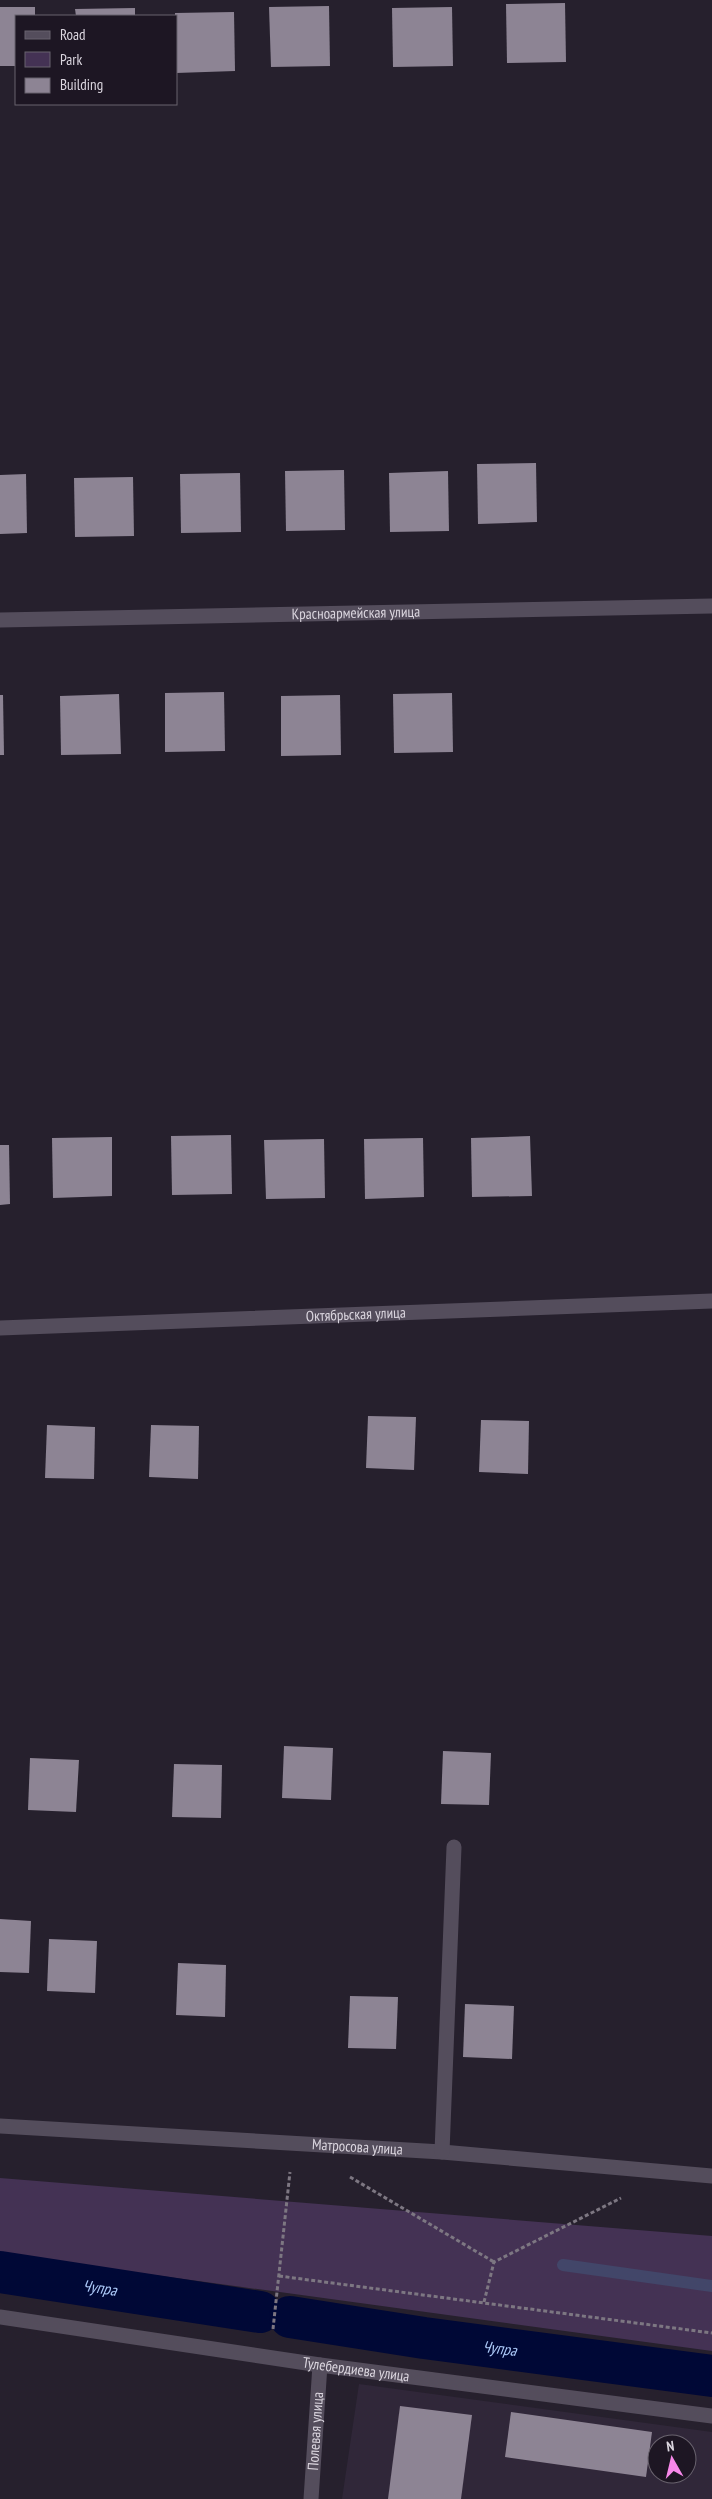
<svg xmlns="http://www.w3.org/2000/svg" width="712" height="2499" viewBox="0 0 712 2499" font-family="'PT Sans Narrow',sans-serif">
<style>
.built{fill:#302739;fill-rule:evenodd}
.green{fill:#443254}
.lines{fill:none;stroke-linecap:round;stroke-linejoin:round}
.stream{stroke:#424669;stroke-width:12}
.canal{stroke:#000836;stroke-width:42}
.building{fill:#8d8494}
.path{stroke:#7d7782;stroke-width:3;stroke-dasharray:4 2.5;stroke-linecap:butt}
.minor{stroke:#544d5c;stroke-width:15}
.labels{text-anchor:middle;stroke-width:5;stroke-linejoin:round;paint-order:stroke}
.street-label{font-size:15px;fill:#dbd6df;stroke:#1d1623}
.water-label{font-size:16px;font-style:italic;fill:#accaf9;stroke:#1d1623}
</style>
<rect width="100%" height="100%" fill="#26202d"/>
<!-- built -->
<path class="built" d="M 359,2384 L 712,2432 L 712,2499 L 342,2499 ZM 657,2444 L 687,2444 L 687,2474 L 657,2474 Z"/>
<!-- green -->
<polygon class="green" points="0,2178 712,2236 712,2351 0,2254"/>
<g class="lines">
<!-- stream -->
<polyline class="stream" points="563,2265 712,2286"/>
<!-- canal -->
<g class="canal">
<path id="s1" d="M 0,2272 L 260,2312"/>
<path id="s2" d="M 290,2317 L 424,2338 L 712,2376"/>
</g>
</g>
<!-- building -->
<g class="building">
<polygon points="565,3 566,62 507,63 506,4"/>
<polygon points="329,6 330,66 271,67 269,7"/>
<polygon points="0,7 35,7 35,16 16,16 16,66 0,66"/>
<polygon points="452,7 453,66 393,67 392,8"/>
<polygon points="135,8 135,16 76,16 75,9"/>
<polygon points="234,12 235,71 176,73 175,13"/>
<polygon points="536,463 537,522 478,524 477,464"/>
<polygon points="344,470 345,530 286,531 285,471"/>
<polygon points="448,471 449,531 390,532 389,473"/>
<polygon points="240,473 241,532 181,533 180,474"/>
<polygon points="26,474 27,533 0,534 0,475"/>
<polygon points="133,477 134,536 75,537 74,478"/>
<polygon points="224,692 225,751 165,752 165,693"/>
<polygon points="452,693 453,752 394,753 393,694"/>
<polygon points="119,694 121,754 61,755 60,696"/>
<polygon points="0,695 3,695 4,755 0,755"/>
<polygon points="340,695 341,755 281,756 281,696"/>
<polygon points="231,1135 232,1194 172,1195 171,1136"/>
<polygon points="530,1136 532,1196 472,1197 471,1138"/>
<polygon points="112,1137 112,1196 53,1198 52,1138"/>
<polygon points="423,1138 424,1197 365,1199 364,1139"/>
<polygon points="324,1139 325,1198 266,1199 264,1140"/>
<polygon points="0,1145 9,1145 10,1204 0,1205"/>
<polygon points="368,1416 416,1417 414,1470 366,1468"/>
<polygon points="481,1420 529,1421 528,1474 479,1472"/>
<polygon points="47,1425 95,1427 94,1479 45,1478"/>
<polygon points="151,1425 199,1426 198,1479 149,1477"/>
<polygon points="284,1746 333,1748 331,1800 282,1798"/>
<polygon points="443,1751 491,1753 489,1805 441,1804"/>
<polygon points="30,1758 79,1760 76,1812 28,1810"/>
<polygon points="174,1764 222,1765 221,1818 172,1817"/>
<polygon points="0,1919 31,1921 29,1973 0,1972"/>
<polygon points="49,1939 97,1941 95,1993 47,1991"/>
<polygon points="178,1963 226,1965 225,2017 176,2015"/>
<polygon points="350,1996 398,1997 396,2049 348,2048"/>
<polygon points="465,2004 514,2006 512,2059 463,2057"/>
<polygon points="400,2406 472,2415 461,2499 388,2499"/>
<polygon points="511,2412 652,2432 646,2477 505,2457"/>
</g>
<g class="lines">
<!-- path -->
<g class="path">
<polyline points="350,2177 494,2262"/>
<polyline points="279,2276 712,2333"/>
<polyline points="484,2302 494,2262 621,2198"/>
<polyline points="273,2329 290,2172"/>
</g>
<!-- minor -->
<g class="minor">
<path id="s3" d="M 0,620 L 712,606"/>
<path id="s4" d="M 0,1328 L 712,1301"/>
<path id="s5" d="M 0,2126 L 442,2152 L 712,2176"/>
<polyline points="442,2152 454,1847"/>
<path id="s6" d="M 0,2317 L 320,2365 L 712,2416"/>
<path id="s7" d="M 311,2499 L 320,2365"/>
</g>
</g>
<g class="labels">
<!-- street labels -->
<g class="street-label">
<text dy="5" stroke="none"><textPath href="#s3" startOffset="356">Красноармейская улица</textPath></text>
<text dy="5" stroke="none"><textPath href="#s4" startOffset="356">Октябрьская улица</textPath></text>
<text dy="5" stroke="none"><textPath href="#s5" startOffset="358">Матросова улица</textPath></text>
<text dy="5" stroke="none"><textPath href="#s6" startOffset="360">Тулебердиева улица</textPath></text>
<text dy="5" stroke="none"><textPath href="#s7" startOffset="68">Полевая улица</textPath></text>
</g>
<!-- water labels -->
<g class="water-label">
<text dy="6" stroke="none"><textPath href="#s1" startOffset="101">Чупра</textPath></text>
<text dy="6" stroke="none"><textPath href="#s2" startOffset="212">Чупра</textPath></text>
</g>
</g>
<!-- legend -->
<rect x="15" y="15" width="162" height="90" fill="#1d1623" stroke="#69636e"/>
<rect x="25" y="31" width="25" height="8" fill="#544d5c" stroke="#69636e"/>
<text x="60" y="40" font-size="15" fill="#dbd6df">Road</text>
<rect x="25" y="52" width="25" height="15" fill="#443254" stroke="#69636e"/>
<text x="60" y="65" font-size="15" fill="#dbd6df">Park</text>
<rect x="25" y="78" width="25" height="15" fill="#8d8494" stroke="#69636e"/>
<text x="60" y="90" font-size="15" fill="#dbd6df">Building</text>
<!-- north arrow -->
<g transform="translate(672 2459) rotate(352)"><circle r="24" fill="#1d1623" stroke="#69636e"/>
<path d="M0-4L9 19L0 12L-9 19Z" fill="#f888ea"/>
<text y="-8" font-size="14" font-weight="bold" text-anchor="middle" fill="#dbd6df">N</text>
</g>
</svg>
